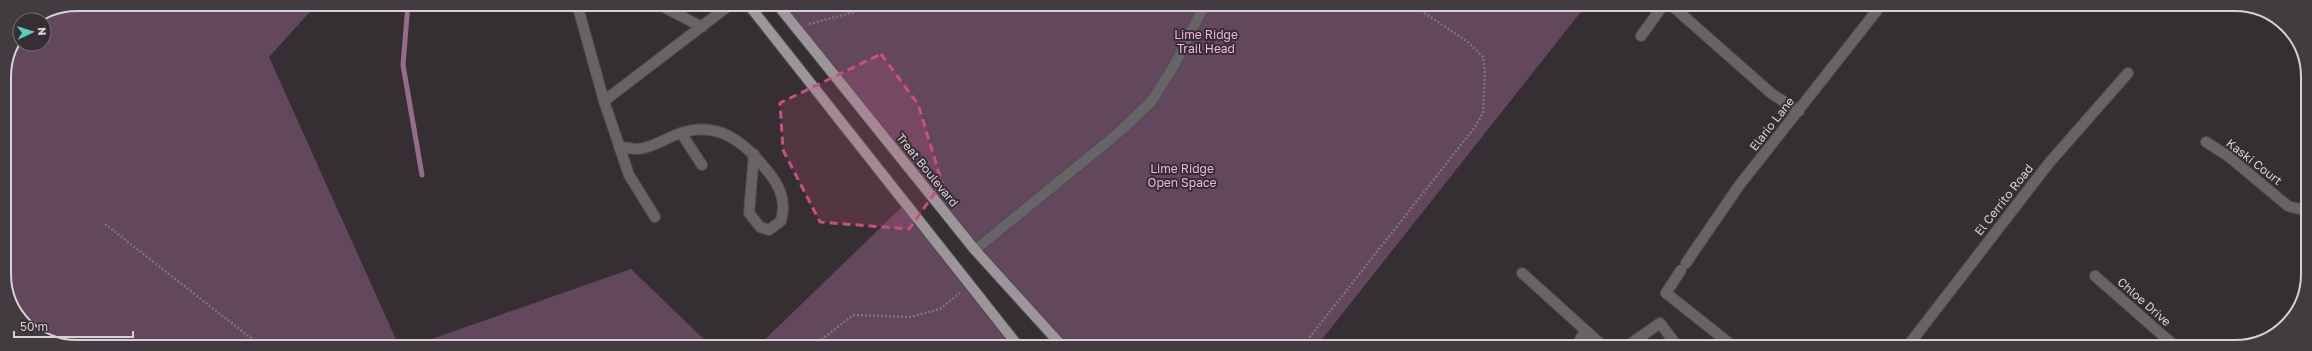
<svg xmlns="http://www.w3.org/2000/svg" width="2312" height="351" viewBox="0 0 2312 351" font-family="'Golos Text',sans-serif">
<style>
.green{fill:#63475d}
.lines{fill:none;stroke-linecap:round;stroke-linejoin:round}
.stream{stroke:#966b8c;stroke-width:5}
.minor-casing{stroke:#524c50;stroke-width:12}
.major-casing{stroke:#524c50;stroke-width:12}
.path{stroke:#7a7578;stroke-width:2.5;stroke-dasharray:2 2;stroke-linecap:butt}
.minor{stroke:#676466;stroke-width:10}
.major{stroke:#9c969a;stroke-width:10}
.marked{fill:#c8507f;fill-opacity:0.2;stroke:#c8507f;stroke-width:3;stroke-dasharray:8 5;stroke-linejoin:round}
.labels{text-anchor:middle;stroke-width:4;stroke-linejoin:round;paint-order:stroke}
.park-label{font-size:12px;fill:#f5b2e6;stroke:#352f33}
.street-label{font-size:12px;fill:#d5d1d4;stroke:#352f33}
.rim{fill:none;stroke:#d5d1d4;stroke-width:2}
</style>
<rect width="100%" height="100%" fill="#352f33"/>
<!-- green -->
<g class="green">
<polygon points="77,4 317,4 269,57 399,346 68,346 29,329 6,293 4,77 10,49 20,33 20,44 44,44 44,20 33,20 49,9"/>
<polygon points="777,4 1587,4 1316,347 1063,347 975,250"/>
<polygon points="906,203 1019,347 757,347"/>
<polygon points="631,269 712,347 412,346"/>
</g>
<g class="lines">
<!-- stream -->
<polyline class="stream" points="408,4 403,65 422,175"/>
<!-- minor casing -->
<g class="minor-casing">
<g id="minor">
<polyline points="577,4 604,101"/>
<polyline points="658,4 702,27"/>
<polyline points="1670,4 1772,94 1799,111"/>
<polyline points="1641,36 1664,4"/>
<polyline points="681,133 702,165"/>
<polyline points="2206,142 2228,156 2288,206 2307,211"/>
<path d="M 619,147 C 625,147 632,149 638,149 C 653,148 669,136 684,132 C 719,122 744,142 765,168 C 779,184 787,200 781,221 L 769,230 L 760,227 L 749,213 L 754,154"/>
<polyline points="655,217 629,175 604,101 731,4"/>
<polyline points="975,250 1117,134 1151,102 1175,64 1205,4"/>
<polyline points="1686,263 1738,187 1882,4"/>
<polyline points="1681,270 1666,293 1734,347"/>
<polyline points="1522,273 1604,347"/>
<polyline points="2095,276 2176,347"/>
<polyline points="1576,347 1585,331"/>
<polyline points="1626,347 1660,323 1678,347"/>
<polyline points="1907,347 2049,163 2128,73"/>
</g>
</g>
<!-- major casing -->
<g class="major-casing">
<g id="major">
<polyline points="748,4 1019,347"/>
<polyline points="777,4 975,250 1063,347"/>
</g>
</g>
<!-- path -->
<g class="path">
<polyline points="809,24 854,12 857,4"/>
<polyline points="105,224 261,346"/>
<polyline points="812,347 853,315 910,317 940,309 960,293"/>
<polyline points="1302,347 1475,127 1483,113 1485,71 1483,57 1468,42 1411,4"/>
</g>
<!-- minor -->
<use href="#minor" class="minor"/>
<!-- major -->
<use href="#major" class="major"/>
</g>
<!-- marked area -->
<path class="marked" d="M 881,54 L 918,104 L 942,183 L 909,229 L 820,222 L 783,150 L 780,103 Z"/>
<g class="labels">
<!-- park labels -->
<g class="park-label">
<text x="1206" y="39">Lime Ridge<tspan x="1206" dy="14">Trail Head</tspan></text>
<text x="1182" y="173">Lime Ridge<tspan x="1182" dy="14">Open Space</tspan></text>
</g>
<!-- street labels -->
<g class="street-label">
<text transform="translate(1772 124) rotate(-52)" y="4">Elario Lane</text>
<text transform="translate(2254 162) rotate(38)" y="4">Kaski Court</text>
<text transform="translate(927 170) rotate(51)" y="4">Treat Boulevard</text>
<text transform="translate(2004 200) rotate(-52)" y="4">El Cerrito Road</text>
<text transform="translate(2144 302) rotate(41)" y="4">Chloe Drive</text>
</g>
</g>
<!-- crop -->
<path d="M0 0H2312V351H0ZM77 11H2235A66 66 0 0 1 2301 77V274A66 66 0 0 1 2235 340H77A66 66 0 0 1 11 274V77A66 66 0 0 1 77 11Z" fill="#423c40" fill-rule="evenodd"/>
<path class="rim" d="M77 11H2235A66 66 0 0 1 2301 77V274A66 66 0 0 1 2235 340H77A66 66 0 0 1 11 274V77A66 66 0 0 1 77 11Z"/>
<!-- north arrow -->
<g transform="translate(32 32) rotate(86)"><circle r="19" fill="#352f33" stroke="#757073"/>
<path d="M0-3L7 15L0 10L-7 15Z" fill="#58cec0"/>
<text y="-6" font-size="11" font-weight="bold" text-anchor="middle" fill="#d5d1d4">N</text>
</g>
<!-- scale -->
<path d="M14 331v6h119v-6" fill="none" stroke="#d5d1d4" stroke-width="2"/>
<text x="20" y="331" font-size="12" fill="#d5d1d4" stroke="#352f33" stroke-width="3" paint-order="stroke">50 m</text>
</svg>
